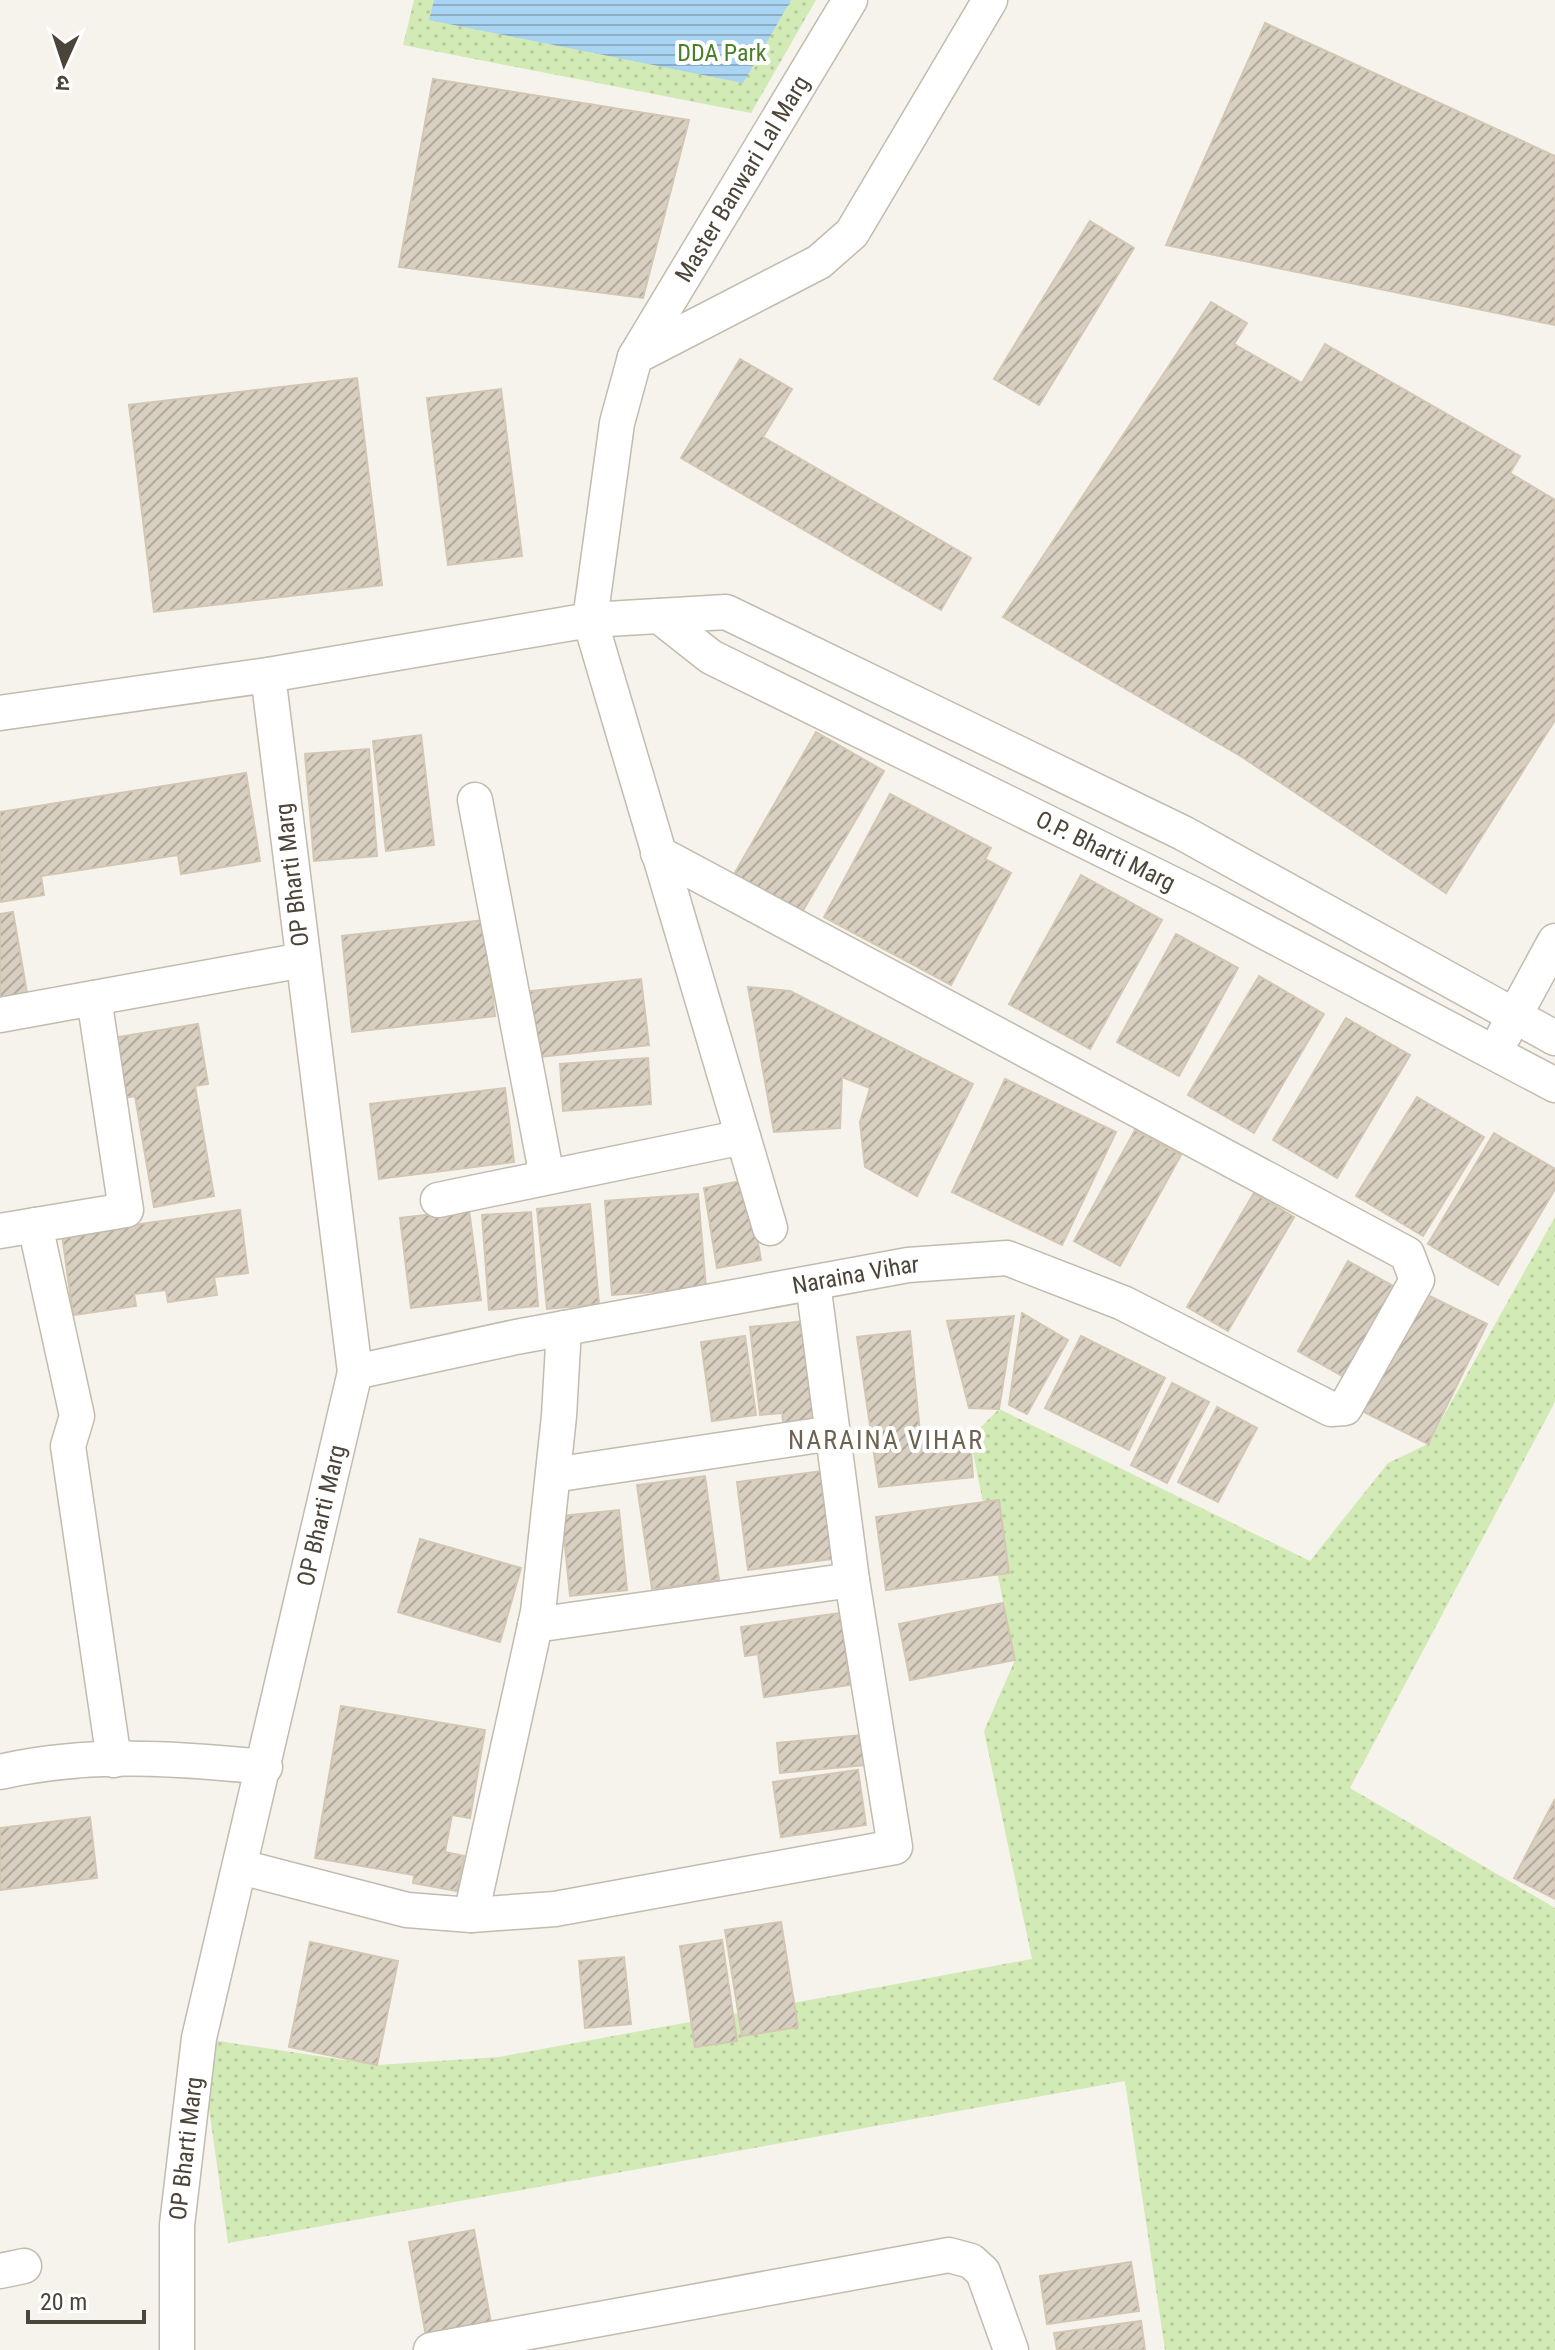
<svg xmlns="http://www.w3.org/2000/svg" width="1555" height="2350" viewBox="0 0 1555 2350" font-family="'Roboto Condensed','Noto Sans Devanagari',sans-serif">
<style>
.green{fill:url(#green-dots)}
.water{fill:url(#water-rules)}
.building{fill:url(#building-hatch);stroke:#d3c7b4;stroke-width:2}
.lines{fill:none;stroke-linecap:round;stroke-linejoin:round}
.street-casing{stroke:#c2bbae;stroke-width:37}
.street{stroke:#fff;stroke-width:34}
.labels{text-anchor:middle;stroke-width:8;stroke-linejoin:round;paint-order:stroke}
.park-label{font-size:24px;fill:#4a7f2a;stroke:#fff}
.street-label{font-size:24px;fill:#4b4439;stroke:#fff}
.neighbourhood-label{font-size:26px;letter-spacing:2px;fill:#6e6250;stroke:#fff}
</style>
<defs>
<pattern id="green-dots" width="8" height="8" patternUnits="userSpaceOnUse" patternTransform="scale(2)"><rect width="8" height="8" fill="#d2eab5"/><path d="M2 2h.1M6 6h.1" fill="none" stroke="#b6ca9c" stroke-width="1.8" stroke-linecap="round"/></pattern>
<pattern id="water-rules" width="6" height="5" patternUnits="userSpaceOnUse" patternTransform="scale(2)"><rect width="6" height="5" fill="#a9d4f2"/><path d="M0 2.5h6" fill="none" stroke="#8caec5"/></pattern>
<pattern id="building-hatch" width="6" height="6" patternUnits="userSpaceOnUse" patternTransform="scale(2)"><rect width="6" height="6" fill="#d8cfc1"/><path d="M-1 1l2-2M0 6l6-6M5 7l2-2" fill="none" stroke="#b1aa9e"/></pattern>
</defs>
<rect width="100%" height="100%" fill="#f6f3ec"/>
<!-- green -->
<g class="green">
<polygon points="414,0 816,0 751,113 403,45"/>
<polygon points="1555,1217 1555,1402 1350,1788 1555,1908 1555,2350 1165,2350 1125,2081 228,2243 199,2038 377,2065 499,2057 1032,1959 984,1731 1015,1660 970,1438 999,1409 1310,1561 1388,1463 1428,1444"/>
</g>
<!-- water -->
<polygon class="water" points="434,0 791,0 743,83 429,20"/>
<!-- building -->
<g class="building">
<polygon points="1265,23 1555,156 1555,325 1166,245"/>
<polygon points="433,79 689,120 643,298 399,267"/>
<polygon points="1090,221 1134,248 1039,405 994,379"/>
<polygon points="1211,302 1247,323 1234,344 1302,383 1325,344 1520,456 1510,473 1555,500 1555,720 1446,893 1242,757 1003,617"/>
<polygon points="740,359 792,389 763,437 971,558 941,610 681,458"/>
<polygon points="357,378 382,585 154,612 129,405"/>
<polygon points="501,389 522,556 448,565 427,398"/>
<polygon points="816,732 884,771 801,914 733,876"/>
<polygon points="421,735 434,845 386,851 373,741"/>
<polygon points="369,749 377,856 314,861 305,754"/>
<polygon points="246,773 260,861 181,874 178,855 41,876 44,895 0,902 0,812"/>
<polygon points="890,794 991,848 985,859 1011,873 951,985 824,917"/>
<polygon points="1081,875 1162,920 1090,1049 1009,1004"/>
<polygon points="13,912 28,999 0,1003 0,914"/>
<polygon points="484,920 495,1016 352,1032 342,936"/>
<polygon points="1176,934 1238,968 1179,1076 1117,1042"/>
<polygon points="1259,976 1324,1014 1254,1133 1188,1095"/>
<polygon points="641,979 649,1045 531,1058 523,992"/>
<polygon points="748,987 790,991 973,1084 917,1196 865,1167 860,1122 870,1088 842,1077 840,1128 774,1132"/>
<polygon points="1346,1018 1410,1055 1337,1178 1273,1140"/>
<polygon points="198,1024 208,1084 195,1086 214,1196 154,1207 135,1096 123,1098 112,1038"/>
<polygon points="648,1058 651,1104 563,1111 560,1064"/>
<polygon points="1005,1079 1116,1132 1062,1245 952,1192"/>
<polygon points="505,1088 514,1162 379,1179 370,1104"/>
<polygon points="1417,1097 1484,1137 1423,1236 1356,1196"/>
<polygon points="1135,1130 1181,1155 1120,1266 1074,1241"/>
<polygon points="1494,1133 1555,1169 1555,1189 1498,1285 1428,1244"/>
<polygon points="747,1180 761,1260 717,1268 704,1188"/>
<polygon points="1254,1193 1294,1217 1228,1331 1187,1307"/>
<polygon points="698,1194 706,1288 612,1295 605,1201"/>
<polygon points="590,1204 599,1304 547,1309 537,1209"/>
<polygon points="240,1210 248,1273 214,1277 217,1295 168,1302 166,1290 134,1294 136,1306 73,1315 62,1235"/>
<polygon points="469,1210 481,1300 411,1308 400,1218"/>
<polygon points="531,1212 538,1306 489,1310 482,1215"/>
<polygon points="1348,1261 1402,1291 1351,1381 1298,1351"/>
<polygon points="1419,1291 1487,1324 1428,1444 1360,1410"/>
<polygon points="1022,1313 1068,1340 1027,1414 1009,1405"/>
<polygon points="1014,1316 999,1409 969,1408 947,1321"/>
<polygon points="804,1321 815,1426 784,1429 782,1413 760,1415 750,1327"/>
<polygon points="910,1331 921,1443 970,1438 973,1477 879,1487 857,1337"/>
<polygon points="745,1336 756,1415 712,1421 701,1342"/>
<polygon points="1081,1336 1165,1378 1129,1450 1045,1408"/>
<polygon points="1172,1383 1209,1402 1167,1483 1131,1465"/>
<polygon points="1217,1407 1257,1428 1218,1502 1178,1482"/>
<polygon points="830,1470 840,1558 748,1570 737,1482"/>
<polygon points="705,1476 719,1580 652,1589 637,1485"/>
<polygon points="999,1500 1009,1573 886,1590 876,1517"/>
<polygon points="619,1510 627,1590 570,1596 562,1516"/>
<polygon points="420,1539 521,1568 500,1642 398,1612"/>
<polygon points="1003,1603 1015,1660 910,1680 899,1624"/>
<polygon points="841,1613 850,1685 764,1697 758,1654 745,1656 741,1627"/>
<polygon points="341,1706 485,1730 470,1818 452,1815 445,1852 464,1856 457,1891 413,1883 414,1875 315,1858"/>
<polygon points="862,1735 865,1765 780,1773 777,1743"/>
<polygon points="858,1770 866,1825 781,1837 773,1782"/>
<polygon points="1555,1799 1555,1899 1514,1878"/>
<polygon points="90,1817 97,1878 0,1890 0,1828"/>
<polygon points="781,1922 798,2027 742,2036 725,1930"/>
<polygon points="722,1940 737,2041 695,2047 680,1946"/>
<polygon points="310,1942 398,1961 377,2065 289,2047"/>
<polygon points="624,1957 631,2024 585,2028 579,1961"/>
<polygon points="474,2230 491,2323 426,2336 409,2242"/>
<polygon points="1131,2262 1139,2311 1047,2324 1040,2276"/>
<polygon points="1141,2321 1145,2350 1057,2350 1054,2333"/>
</g>
<g class="lines">
<!-- street casing -->
<g class="street-casing">
<g id="street">
<path id="s1" d="M 635,357 L 850,0"/>
<path id="s2" d="M 659,616 L 711,657 L 1201,898 L 1555,1085"/>
<polyline points="0,713 268,675 590,620 726,612 1183,833 1555,1038"/>
<polyline points="475,800 547,1177"/>
<polyline points="0,1015 303,960"/>
<polyline points="1504,1035 1555,941"/>
<polyline points="438,1200 743,1137"/>
<polyline points="35,1225 77,1416 68,1446 114,1760"/>
<polyline points="770,1228 590,620 617,423 635,357 819,262 852,233 990,0"/>
<polyline points="0,1231 126,1210 94,998"/>
<path id="s3" d="M 355,1372 L 516,1337 L 908,1265 L 1007,1258 L 1123,1303 L 1331,1409 L 1345,1408 L 1417,1280 L 1407,1254 L 658,853"/>
<polyline points="553,1475 833,1433"/>
<polyline points="535,1625 852,1580"/>
<path d="M 0,1772 C 87,1752 177,1758 265,1767"/>
<polyline points="241,1867 407,1910 471,1915 555,1909 895,1847 852,1580 813,1283"/>
<polyline points="471,1915 538,1612 559,1416 564,1328"/>
<polyline points="0,2271 24,2266"/>
<path id="s4" d="M 177,2350 L 177,2225 L 199,2038 L 355,1372 L 268,675"/>
<polyline points="431,2350 949,2255 971,2261 983,2272 1011,2350"/>
</g>
</g>
<!-- street -->
<use href="#street" class="street"/>
</g>
<g class="labels">
<!-- park labels -->
<g class="park-label">
<text x="722" y="61">DDA Park</text>
</g>
<!-- street labels -->
<g class="street-label">
<text dy="8" stroke="none"><textPath href="#s1" startOffset="208">Master Banwari Lal Marg</textPath></text>
<text dy="8" stroke="none"><textPath href="#s2" startOffset="506">O.P. Bharti Marg</textPath></text>
<text transform="translate(292 875) rotate(-97)" y="8">OP Bharti Marg</text>
<text dy="8" stroke="none"><textPath href="#s3" startOffset="510">Naraina Vihar</textPath></text>
<text dy="8" stroke="none"><textPath href="#s4" startOffset="850">OP Bharti Marg</textPath></text>
<text dy="8" stroke="none"><textPath href="#s4" startOffset="202">OP Bharti Marg</textPath></text>
</g>
<!-- neighbourhood labels -->
<g class="neighbourhood-label">
<text x="886" y="1449">NARAINA VIHAR</text>
</g>
</g>
<!-- north arrow -->
<g transform="translate(64 64) rotate(183)" stroke="#ffffff" stroke-width="6" paint-order="stroke">
<path d="M0-6L14 30L0 20L-14 30Z" fill="#4b4439"/>
<text y="-12" font-size="22" font-weight="bold" text-anchor="middle" fill="#4b4439">उ</text>
</g>
<!-- scale -->
<path d="M28 2310v12h116v-12" fill="none" stroke="#4b4439" stroke-width="4"/>
<text x="40" y="2310" font-size="24" fill="#4b4439" stroke="#ffffff" stroke-width="6" paint-order="stroke">20 m</text>
</svg>
